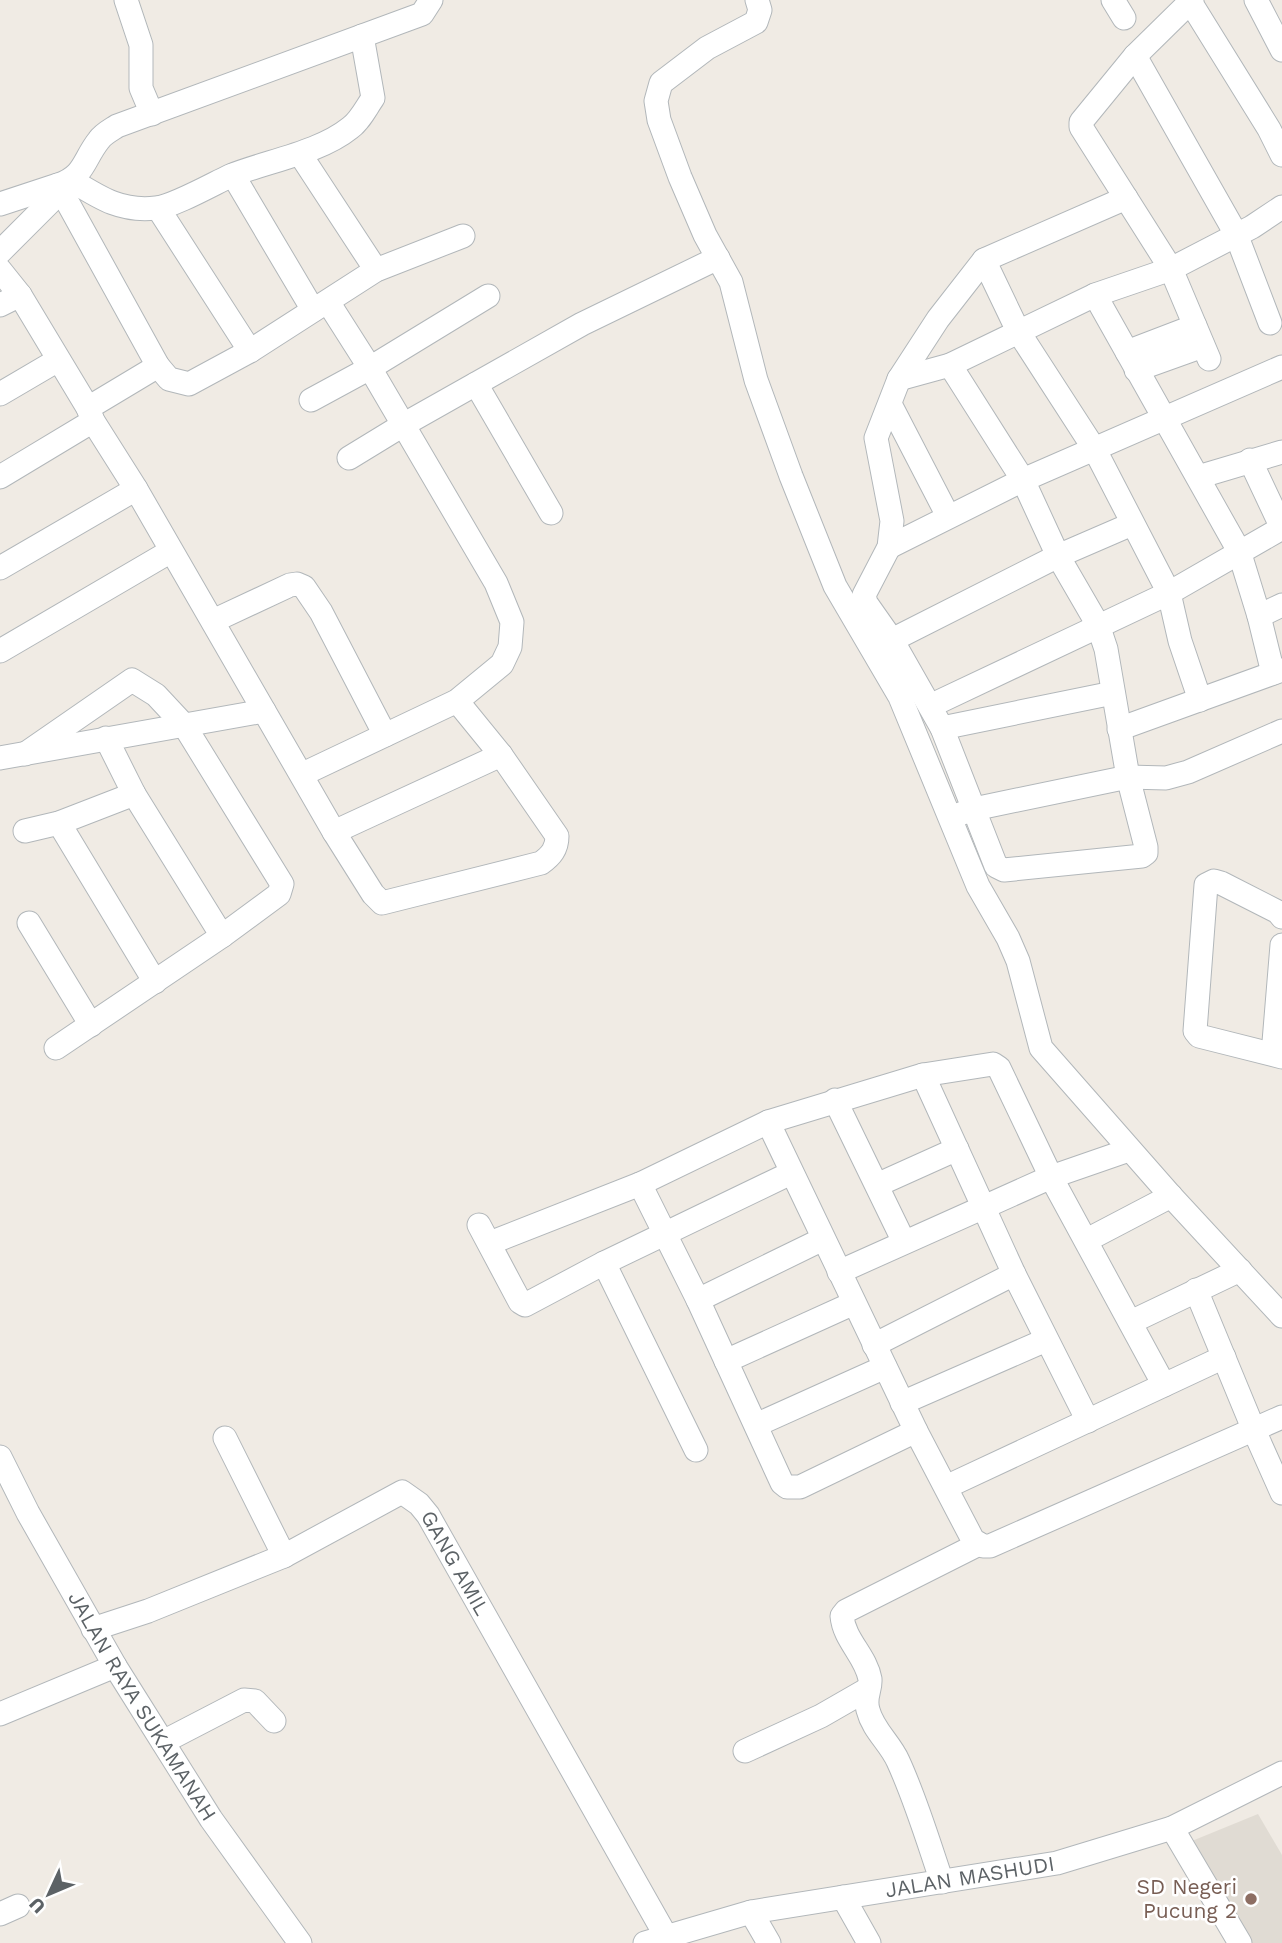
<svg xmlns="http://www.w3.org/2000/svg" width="1282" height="1943" viewBox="0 0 1282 1943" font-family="'Work Sans',sans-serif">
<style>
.education{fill:#e0dbd3}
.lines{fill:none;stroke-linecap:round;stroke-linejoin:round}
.minor-casing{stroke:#b2b7ba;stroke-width:25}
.minor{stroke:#fff;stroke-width:23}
.education-dot{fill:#8d6e63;stroke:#fff;stroke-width:2.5}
.labels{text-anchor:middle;stroke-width:5;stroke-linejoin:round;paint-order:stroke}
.street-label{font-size:21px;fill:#5c6266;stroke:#fff}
.education-label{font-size:21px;fill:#785e54;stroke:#fff;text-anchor:end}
</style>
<rect width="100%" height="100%" fill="#f0ebe4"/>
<!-- education -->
<polygon class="education" points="1258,1814 1282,1855 1282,1943 1247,1943 1187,1843"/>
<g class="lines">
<!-- minor casing -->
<g class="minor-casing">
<g id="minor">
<polyline points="126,0 141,45 141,88 152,114"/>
<polyline points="757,0 760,10 756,22 707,48 661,83 656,101 659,120 680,177 705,235 731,282 756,380 791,476 835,586 900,697 978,886 1008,938 1018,961 1041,1048 1171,1196 1282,1316"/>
<polyline points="1113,0 1124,18"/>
<polyline points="1189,0 1269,129 1282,155"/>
<polyline points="1192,0 1135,56 1081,122 1081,127 1171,269 1209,359"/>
<polyline points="1256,0 1282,50"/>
<polyline points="1135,56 1236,234 1270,323"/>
<polyline points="300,154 376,270"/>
<polyline points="233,175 313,310"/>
<path d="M 71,180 C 100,198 121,212 156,208 C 172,207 213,184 230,176 C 267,161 319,153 350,128 C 360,121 366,108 373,98 L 362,36"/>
<path d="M 58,185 C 85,176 83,160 99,140 C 103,134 111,130 117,126 L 422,14 L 431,0"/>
<polyline points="0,204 58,185 158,366 169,379 189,384 250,351 376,270 463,236"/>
<polyline points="158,208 250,351"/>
<polyline points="0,252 61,191"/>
<polyline points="984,260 1018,331 1095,450 1169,593 1180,641 1200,700"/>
<path d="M 0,270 L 20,295 L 88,408 L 93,421 L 136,489 L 334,832 L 373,894 L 382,903 L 541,863 C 551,856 557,849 557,836 L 501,755 L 457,701"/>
<polyline points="1095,295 1239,551 1259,616 1273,673"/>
<polyline points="0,305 20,295"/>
<polyline points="1127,352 1195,326"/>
<polyline points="950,365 1023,480 1058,556 1098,625 1106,649 1128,777 1146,847 1146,853 1142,856 1004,870 996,866 942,728 892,640 866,603 864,595 889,547 892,521 876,438 899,379 938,319 984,260 1126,198"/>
<polyline points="1136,370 1203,346"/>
<polyline points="899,379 950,365 1095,295 1171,269 1252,227 1282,207"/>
<polyline points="476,384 551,513"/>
<polyline points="0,394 58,360"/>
<polyline points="311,400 370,368 488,296"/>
<polyline points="890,404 948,516"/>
<polyline points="88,408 158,366"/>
<polyline points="349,458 403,425 582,324 718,258"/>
<polyline points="1250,460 1282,528"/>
<polyline points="0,477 93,421"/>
<polyline points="1198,477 1282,452"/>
<polyline points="889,547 1023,480 1282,367"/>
<polyline points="0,568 136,489"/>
<polyline points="1259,616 1282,605"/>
<polyline points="213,621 290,585 297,584 304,587 321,612 385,735"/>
<polyline points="892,640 1058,556 1132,524"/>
<polyline points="0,651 171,551"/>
<polyline points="930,706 1169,593 1282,528"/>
<polyline points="942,728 1113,693"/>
<polyline points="1119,729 1282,670"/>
<polyline points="25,754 132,680 156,695 184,725 282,884 279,894 222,936"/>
<polyline points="0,758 264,711"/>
<polyline points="303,774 457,701 502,664 510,647 512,622 496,583 370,368 328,302"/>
<polyline points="960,814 974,809 1128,777 1166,778 1188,772 1282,731"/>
<polyline points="59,823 155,982"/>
<polyline points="25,831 59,823 134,794"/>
<polyline points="334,832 501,755"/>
<polyline points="1282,917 1278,912 1221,883 1214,881 1206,885 1195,1031 1199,1036 1282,1057"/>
<polyline points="29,923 91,1025"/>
<polyline points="56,1048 222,936 134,794 106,738"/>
<polyline points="1273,1054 1282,945"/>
<polyline points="923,1075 1014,1274 1088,1421"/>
<polyline points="835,1100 904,1242"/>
<polyline points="768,1122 916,1431 973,1540 983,1546 990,1546 1282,1417"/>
<polyline points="640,1184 698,1300 782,1483 787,1487 800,1487 916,1431"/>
<polyline points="877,1185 957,1149"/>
<polyline points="479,1225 520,1302 525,1305 604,1263 791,1173"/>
<polyline points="1087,1240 1171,1196"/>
<polyline points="490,1243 640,1184 768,1122 923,1075 993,1064 999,1068 1051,1177 1164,1385"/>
<polyline points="604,1263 696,1450"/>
<polyline points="839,1272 1051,1177 1129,1150"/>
<polyline points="1196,1290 1253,1428 1282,1493"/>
<polyline points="698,1300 823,1239"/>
<polyline points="1131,1322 1240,1270"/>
<polyline points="874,1345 1014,1274"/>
<polyline points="726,1361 854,1303"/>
<polyline points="902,1403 1046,1340"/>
<polyline points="756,1425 885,1367"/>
<polyline points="225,1438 284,1556"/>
<path id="s1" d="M 0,1457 L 28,1513 L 115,1666 L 211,1819 L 300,1943"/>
<polyline points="946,1487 1224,1357"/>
<path id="s2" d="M 93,1629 L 148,1611 L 284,1556 L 402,1492 L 419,1504 L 428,1515 L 667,1938"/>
<polyline points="0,1714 115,1666"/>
<polyline points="163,1742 244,1700 255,1701 274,1721"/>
<polyline points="745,1751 821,1716 868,1689"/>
<polyline points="1172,1828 1240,1943"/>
<path d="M 942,1882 C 928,1841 916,1800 898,1761 C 890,1743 873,1730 868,1710 C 864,1697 871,1690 870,1679 C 866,1656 844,1640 842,1616 L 846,1611 L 979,1544"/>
<polyline points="843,1897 869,1943"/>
<polyline points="751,1912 769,1943"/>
<polyline points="0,1914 18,1906"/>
<path id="s3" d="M 645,1943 L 751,1912 L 1057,1863 L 1172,1828 L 1282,1773"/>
</g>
</g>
<!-- minor -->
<use href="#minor" class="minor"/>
</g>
<!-- markers -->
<circle class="education-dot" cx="1251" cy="1899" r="7"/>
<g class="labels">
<!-- street labels -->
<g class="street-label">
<text dy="7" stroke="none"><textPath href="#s2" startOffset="429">GANG AMIL</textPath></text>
<text dy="7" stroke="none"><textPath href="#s1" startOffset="287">JALAN RAYA SUKAMANAH</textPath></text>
<text dy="7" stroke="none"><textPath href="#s3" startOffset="332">JALAN MASHUDI</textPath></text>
</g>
<!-- education labels -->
<g class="education-label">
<text x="1237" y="1894">SD Negeri<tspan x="1237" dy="24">Pucung 2</tspan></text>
</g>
</g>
<!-- north arrow -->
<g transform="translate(49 1894) rotate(226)" stroke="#ffffff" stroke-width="5" paint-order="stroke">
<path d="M0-5L12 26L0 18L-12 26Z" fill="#5c6266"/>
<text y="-10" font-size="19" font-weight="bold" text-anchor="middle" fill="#5c6266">U</text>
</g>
</svg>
